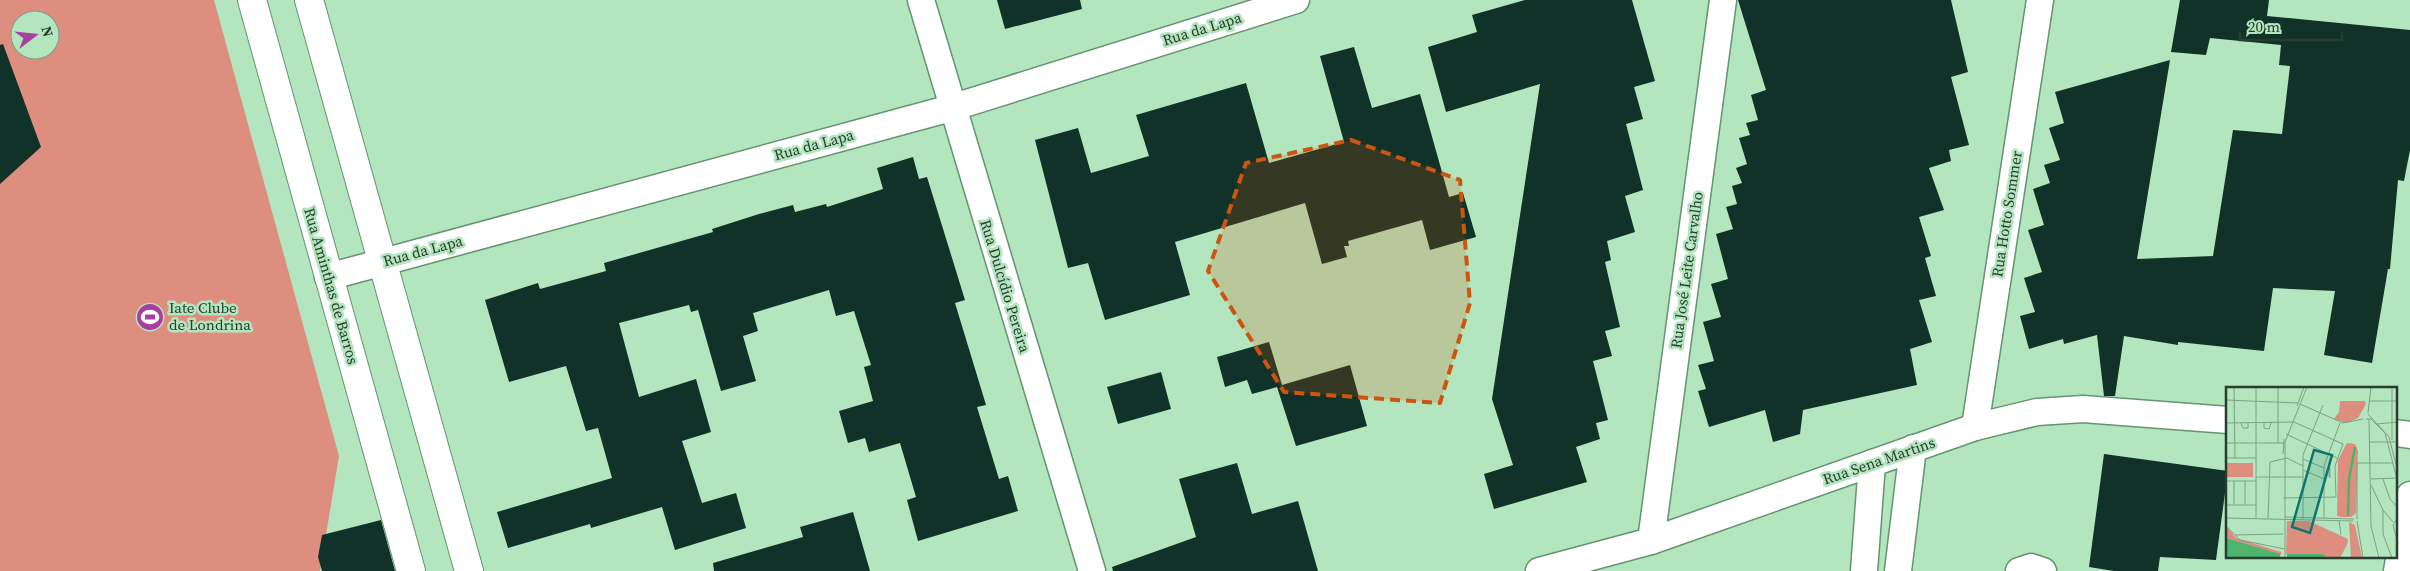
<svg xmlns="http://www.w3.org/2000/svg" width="2410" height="571" viewBox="0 0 2410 571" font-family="'Source Serif 4',serif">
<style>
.green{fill:#dd8e7f;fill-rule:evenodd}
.building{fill:#103228}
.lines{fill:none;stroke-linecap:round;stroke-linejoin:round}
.minor-casing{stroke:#659470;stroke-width:29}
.tertiary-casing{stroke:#659470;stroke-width:30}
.minor{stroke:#fff;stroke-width:26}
.tertiary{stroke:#fff;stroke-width:28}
.marked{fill:#cb5511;fill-opacity:0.2;stroke:#cb5511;stroke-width:4;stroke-dasharray:10 6;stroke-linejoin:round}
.labels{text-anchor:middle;stroke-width:5;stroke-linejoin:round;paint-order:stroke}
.street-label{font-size:15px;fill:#293d2e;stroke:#b3e5be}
.poi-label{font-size:15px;fill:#293d2e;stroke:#b3e5be;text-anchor:start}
.inset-river{fill:none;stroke:#4db46d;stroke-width:2.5}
.inset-road{fill:none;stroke:#7ca284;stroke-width:1}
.view{fill:#0f766e;fill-opacity:0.15;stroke:#0f766e;stroke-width:2.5}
.inset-edge{fill:none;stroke:#293d2e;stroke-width:2.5}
</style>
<rect width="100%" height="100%" fill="#b3e5be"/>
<!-- green -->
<path class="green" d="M 0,0 L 214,0 L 339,456 L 320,571 L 0,571 ZM 20,20 L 50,20 L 50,50 L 20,50 Z"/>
<!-- building -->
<g class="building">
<polygon points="997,0 1080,0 1082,9 1005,29"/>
<polygon points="1525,0 1632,0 1655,81 1634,87 1643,119 1626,124 1643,190 1625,196 1635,232 1607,241 1611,260 1605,262 1620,327 1605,331 1612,356 1593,361 1608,420 1596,423 1600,439 1576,447 1587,482 1494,509 1484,474 1513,465 1492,399 1540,84 1446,112 1428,47 1477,32 1472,15"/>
<polygon points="1738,0 1951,0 1968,72 1951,77 1969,145 1949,150 1951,161 1929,168 1944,210 1919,217 1931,256 1925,258 1936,296 1919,300 1932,342 1910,349 1917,385 1803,410 1800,434 1773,442 1765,410 1709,427 1698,391 1706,389 1698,365 1714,361 1703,322 1721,317 1711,284 1728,279 1716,234 1733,229 1726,207 1737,204 1732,186 1742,183 1736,168 1747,164 1739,138 1750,135 1746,123 1758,120 1751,95 1766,90"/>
<polygon points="2180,0 2269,0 2267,16 2410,30 2410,150 2404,181 2398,180 2390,269 2388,269 2372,363 2324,355 2335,291 2273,288 2264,351 2178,342 2178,345 2124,336 2115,396 2104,396 2097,335 2064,344 2063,339 2029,349 2020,316 2035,312 2024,278 2042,272 2028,230 2044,225 2033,189 2050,183 2044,165 2060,160 2049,128 2064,123 2055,92 2170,60 2137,259 2213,256 2233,130 2282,134 2290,66 2279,65 2281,45 2210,38 2206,55 2171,52"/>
<polygon points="3,44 41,147 0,184 0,45"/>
<polygon points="1354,47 1372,108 1420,94 1449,197 1463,193 1476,237 1430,250 1422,220 1348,241 1349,246 1344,246 1347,257 1322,264 1305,203 1175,242 1190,295 1105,320 1088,263 1068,268 1035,140 1078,128 1091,173 1149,156 1136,115 1246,83 1269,163 1344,142 1320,56"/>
<polygon points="913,157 919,179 927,177 965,300 955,303 986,405 977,407 999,479 1008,476 1018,511 918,541 907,500 916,497 900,443 869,452 865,438 848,443 839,411 873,401 864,367 871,365 854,311 836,316 829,290 753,313 758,331 743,336 756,381 721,391 698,310 691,312 689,305 619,323 639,397 696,379 711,432 682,441 702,503 736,493 746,528 675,550 662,507 591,528 590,524 508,548 497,512 612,478 598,428 586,431 566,366 509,382 485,300 538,283 540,289 606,271 604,263 713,232 712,229 759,214 793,205 795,212 826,204 827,207 883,189 877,168"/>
<polygon points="1269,342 1282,385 1350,365 1367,426 1296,446 1277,387 1252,394 1247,380 1225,387 1217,357"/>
<polygon points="1161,372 1171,409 1118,424 1107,387"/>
<polygon points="2104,454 2228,471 2216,560 2160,557 2158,571 2114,571 2089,567"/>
<polygon points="1237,463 1252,514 1298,501 1318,571 1113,571 1112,567 1196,537 1179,479"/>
<polygon points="853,512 870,571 714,571 713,563 803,537 800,527"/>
<polygon points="381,520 395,571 322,571 318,557 322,535"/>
</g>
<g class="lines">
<!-- minor casing -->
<g class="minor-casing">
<g id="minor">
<polyline points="921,0 1092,571"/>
<polyline points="328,277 951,108 1296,0"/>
<polyline points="1975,427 2040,0"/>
<polyline points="2396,433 2410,435"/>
<polyline points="1651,541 1723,0"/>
<polyline points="1539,571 1651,541 1975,427 2037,412 2083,409 2228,420"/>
<polyline points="1864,571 1872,463"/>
<polyline points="1898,571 1913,448"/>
<polyline points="2019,571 2031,567 2043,571"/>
<polyline points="2397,571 2410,495"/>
</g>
</g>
<!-- tertiary casing -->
<g class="tertiary-casing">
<g id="tertiary">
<polyline points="252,0 411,571"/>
<polyline points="309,0 469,571"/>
</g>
</g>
<!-- minor -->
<use href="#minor" class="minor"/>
<!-- tertiary -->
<use href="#tertiary" class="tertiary"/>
</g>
<!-- marked area -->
<path class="marked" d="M 1351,140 L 1460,180 L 1470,303 L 1440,403 L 1284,392 L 1208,271 L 1246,163 Z"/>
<!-- icons -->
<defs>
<g id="stadium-disc" transform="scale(1.4375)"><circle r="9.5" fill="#a83e9f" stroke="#b3e5be"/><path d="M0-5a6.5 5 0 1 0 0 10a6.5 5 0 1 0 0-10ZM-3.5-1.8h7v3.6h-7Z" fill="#fff"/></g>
</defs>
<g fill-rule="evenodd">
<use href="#stadium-disc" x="150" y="317"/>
</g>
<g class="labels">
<!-- street labels -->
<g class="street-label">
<text transform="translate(1202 29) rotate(-17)" y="5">Rua da Lapa</text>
<text transform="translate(814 145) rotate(-15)" y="5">Rua da Lapa</text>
<text transform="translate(2007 214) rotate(-81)" y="5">Rua Hotto Sommer</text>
<text transform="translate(423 251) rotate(-15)" y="5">Rua da Lapa</text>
<text transform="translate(1687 270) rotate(-82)" y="5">Rua José Leite Carvalho</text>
<text transform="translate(331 286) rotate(74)" y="5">Rua Aminthas de Barros</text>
<text transform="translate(1005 286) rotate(73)" y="5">Rua Dulcídio Pereira</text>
<text transform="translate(1879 461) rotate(-19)" y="5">Rua Sena Martins</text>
</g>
<!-- poi labels -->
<g class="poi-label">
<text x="169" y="313">Iate Clube<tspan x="169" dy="17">de Londrina</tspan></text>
</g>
</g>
<!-- overview -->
<g transform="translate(2226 387)">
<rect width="171" height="171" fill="#b3e5be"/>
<path d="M 114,14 L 139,14 L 140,17 L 132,31 L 120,36 L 108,32 L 113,25 ZM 121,56 L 129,57 L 132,64 L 130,126 L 125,130 L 115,130 L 111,129 L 112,73 ZM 0,76 L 27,76 L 27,90 L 0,90 ZM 61,134 L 83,134 L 122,152 L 121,158 L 114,171 L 60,167 ZM 123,135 L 129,138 L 136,171 L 125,171 ZM 0,139 L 10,151 L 55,165 L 55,168 L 0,151 Z" fill="#dd8e7f"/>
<path d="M 0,151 L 54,167 L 54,171 L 0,171 ZM 61,167 L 97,167 L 101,171 L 61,171 Z" fill="#4db46d"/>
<path class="inset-river" d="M 122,129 L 123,92 L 129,60"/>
<path class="inset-road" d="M 8,0 L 9,71M 30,0 L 30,132M 52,0 L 52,56M 0,13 L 72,16M 143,14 L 172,14M 74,17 L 117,36 L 137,32M 71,19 L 78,0M 142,26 L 145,0M 142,27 L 163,50 L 172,85M 140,32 L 145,32 L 159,46 L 172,96M 143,32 L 145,139 L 153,171M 0,36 L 68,35M 15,36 L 17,41 L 22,41 L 22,36M 38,36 L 38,41 L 43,42 L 45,36M 151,37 L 172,35M 60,47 L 111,71M 166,53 L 166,0M 144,55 L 172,55M 0,56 L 58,56M 57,67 L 58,52M 0,71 L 30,71M 77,72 L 98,81M 103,80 L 104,80 L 104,91 L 103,90 ZM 77,83 L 98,92M 30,90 L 77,90M 145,92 L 171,91M 157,92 L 164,112 L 172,121M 0,94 L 30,94M 8,94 L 8,117M 19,94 L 19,117M 145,98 L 157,123 L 167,135M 57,111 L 110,110 L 109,79 L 117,57 L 68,35M 0,118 L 30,118M 157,123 L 157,147 L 166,171M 59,130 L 128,132M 172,130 L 167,138 L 172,157M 0,131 L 127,134M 42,131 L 44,75 L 61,71 L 77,79M 98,131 L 98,79 L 114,36M 77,132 L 77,68 L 97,18M 131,132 L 131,76 L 167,76M 113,133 L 115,148M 131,134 L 137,171M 0,139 L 14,153 L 59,162M 9,148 L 57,147M 59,171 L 59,55 L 81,0"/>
<path class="view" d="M 88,63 L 106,68 L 84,146 L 66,140 Z"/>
<rect width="171" height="171" class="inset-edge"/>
</g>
<!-- north arrow -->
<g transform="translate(35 35) rotate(74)"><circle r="24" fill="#b3e5be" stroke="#7ca284"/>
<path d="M0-4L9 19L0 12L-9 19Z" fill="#a83e9f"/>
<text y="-8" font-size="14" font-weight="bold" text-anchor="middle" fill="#293d2e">N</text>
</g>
<!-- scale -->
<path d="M2240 32v8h102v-8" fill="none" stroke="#293d2e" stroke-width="2.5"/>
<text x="2248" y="32" font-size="15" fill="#293d2e" stroke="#b3e5be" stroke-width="4" paint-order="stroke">20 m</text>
</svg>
